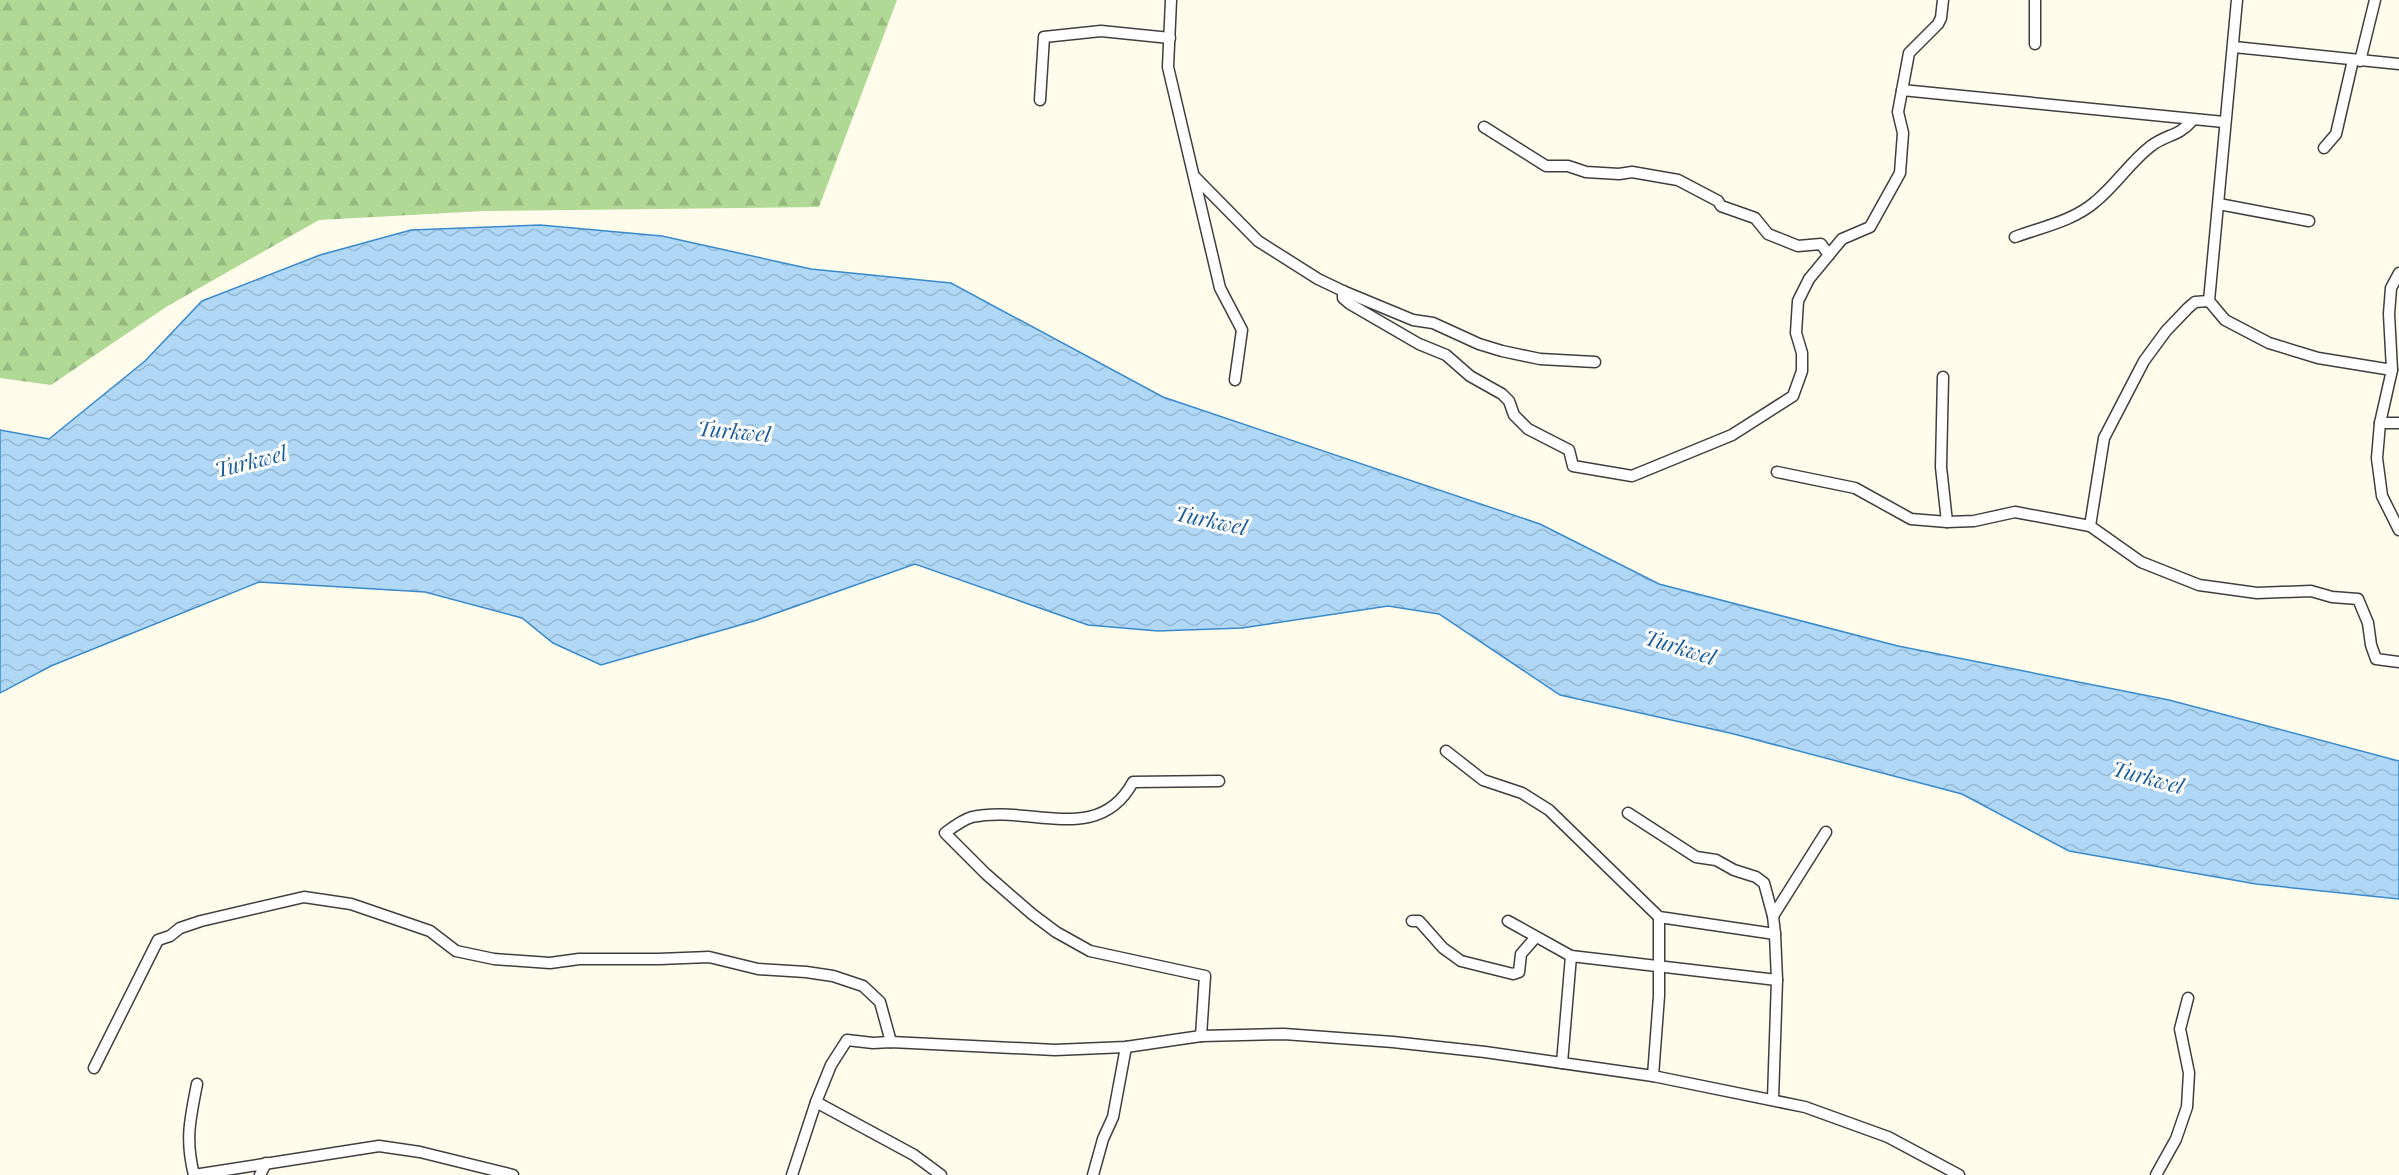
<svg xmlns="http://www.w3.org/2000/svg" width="2399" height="1175" viewBox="0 0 2399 1175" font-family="'Playfair Display',serif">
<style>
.forest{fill:url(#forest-firs)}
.water{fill:url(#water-waves);stroke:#388acc;stroke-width:1.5}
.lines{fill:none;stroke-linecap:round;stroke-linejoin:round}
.minor-casing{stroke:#3f3f3f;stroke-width:13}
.minor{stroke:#fff;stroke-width:10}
.labels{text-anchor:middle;stroke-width:6;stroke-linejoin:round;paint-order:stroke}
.water-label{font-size:21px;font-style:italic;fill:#175c9c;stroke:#fff}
</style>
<defs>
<pattern id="forest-firs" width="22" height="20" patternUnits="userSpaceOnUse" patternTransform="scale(1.5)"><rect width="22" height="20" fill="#b0d995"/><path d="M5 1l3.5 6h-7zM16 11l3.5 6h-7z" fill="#96b97f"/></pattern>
<pattern id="water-waves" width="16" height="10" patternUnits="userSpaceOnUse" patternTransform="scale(1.5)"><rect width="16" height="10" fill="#b0d8f6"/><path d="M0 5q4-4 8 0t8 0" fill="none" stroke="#96b8d2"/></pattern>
</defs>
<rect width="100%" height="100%" fill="#fffceb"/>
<!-- forest -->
<polygon class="forest" points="0,0 897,0 819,207 484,211 319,220 166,307 51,385 0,378"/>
<!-- water -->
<polygon class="water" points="540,225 662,236 811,269 951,283 1163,397 1540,524 1659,584 1898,646 2169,700 2399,761 2399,899 2256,884 2069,851 1962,794 1734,734 1560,695 1439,614 1388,606 1242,628 1158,631 1088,625 915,564 754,621 601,665 553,643 522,618 425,592 259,582 51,666 0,693 0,430 49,439 145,361 202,301 320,255 411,230"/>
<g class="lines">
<!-- minor casing -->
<g class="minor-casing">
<g id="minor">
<polyline points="1171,0 1168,67 1220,288 1242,330 1235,380"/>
<polyline points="2237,0 2209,301 2225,320 2269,343 2318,358 2392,370"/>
<polyline points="2035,44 2035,0"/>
<polyline points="2234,47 2399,64"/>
<polyline points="2360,61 2375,0"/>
<polyline points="1902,90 2224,122"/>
<polyline points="1040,100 1044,37 1101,31 1170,38"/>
<polyline points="1484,127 1546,166 1568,166 1586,172 1619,174 1632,172 1678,180 1718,201 1721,206 1755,218 1768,234 1798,246 1821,244 1829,255"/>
<polyline points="2324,148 2336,134 2353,60"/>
<polyline points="1195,177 1258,241 1318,279 1343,291 1413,320 1433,323 1479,344 1502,351 1540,359 1595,362"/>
<polyline points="2219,204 2309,221"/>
<path d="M 2015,237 C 2042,227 2073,221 2095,202 C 2116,185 2130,162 2151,146 C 2167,134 2178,137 2193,120"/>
<polyline points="2399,273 2391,288 2389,314 2392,370 2380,423 2377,458 2382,496 2399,530"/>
<polyline points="1343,291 1343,298 1350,304 1419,344 1446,355 1470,376 1502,394 1509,401 1514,415 1528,429 1569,450 1573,466 1632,476 1732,435 1793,396 1802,371 1802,353 1796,333 1798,301 1809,279 1842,239 1870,227 1900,173 1903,133 1898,112 1909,53 1938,24 1941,18 1943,0"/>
<polyline points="2209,301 2195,302 2188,308 2166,331 2144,361 2104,438 2090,526 2141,562 2199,585 2257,593 2311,591 2332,597 2358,599 2368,623 2371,645 2376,659 2399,662"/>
<polyline points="1943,377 1941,467 1947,522"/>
<polyline points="2380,423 2399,423"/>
<polyline points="1777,472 1855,488 1911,519 1947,522 1974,521 2015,512 2090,526"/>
<polyline points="1446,751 1483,780 1522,793 1549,810 1659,917 1775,934 1777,980 1773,1099"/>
<polyline points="1628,813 1696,857 1716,860 1734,870 1756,877 1764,883 1773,916"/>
<polyline points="1412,921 1419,921 1443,948 1461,961 1513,974 1519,972 1521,954 1536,937"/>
<polyline points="1508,921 1571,956 1777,980"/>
<polyline points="1775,934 1773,916 1826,832"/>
<path d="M 1201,1036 L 1205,976 L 1090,951 L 1056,932 L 1032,914 L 986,874 L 945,833 C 953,827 962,820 972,817 C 1029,804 1098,847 1133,782 L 1219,781"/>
<polyline points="1562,1063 1571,956"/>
<polyline points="94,1068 158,940 170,936 180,928 201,921 304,897 351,904 430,931 456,951 494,959 550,963 579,959 659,959 709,957 758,969 806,972 833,976 863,986 880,1002 891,1042"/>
<polyline points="1653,1076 1659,996 1659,917"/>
<polyline points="816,1102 914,1155 941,1175"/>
<polyline points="194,1175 379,1146 420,1152 513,1175"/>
<path d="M 194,1175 C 185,1139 190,1120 197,1084"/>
<polyline points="260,1175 266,1163"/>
<polyline points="792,1175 816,1102 831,1065 847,1040 873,1043 891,1042 1055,1050 1126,1047 1201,1036 1284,1034 1393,1042 1485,1052 1653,1076 1805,1107 1888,1137 1959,1175"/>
<polyline points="1093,1175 1103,1139 1113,1117 1126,1047"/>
<polyline points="2156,1175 2176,1139 2187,1107 2189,1073 2180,1029 2188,998"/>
</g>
</g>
<!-- minor -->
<use href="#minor" class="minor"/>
</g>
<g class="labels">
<!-- water labels -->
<g class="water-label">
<text transform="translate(734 432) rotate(5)" y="7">Turkwel</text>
<text transform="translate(251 462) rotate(-14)" y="7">Turkwel</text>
<text transform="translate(1211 521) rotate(12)" y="7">Turkwel</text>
<text transform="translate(1680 648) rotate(17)" y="7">Turkwel</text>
<text transform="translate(2148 778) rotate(15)" y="7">Turkwel</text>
</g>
</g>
</svg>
